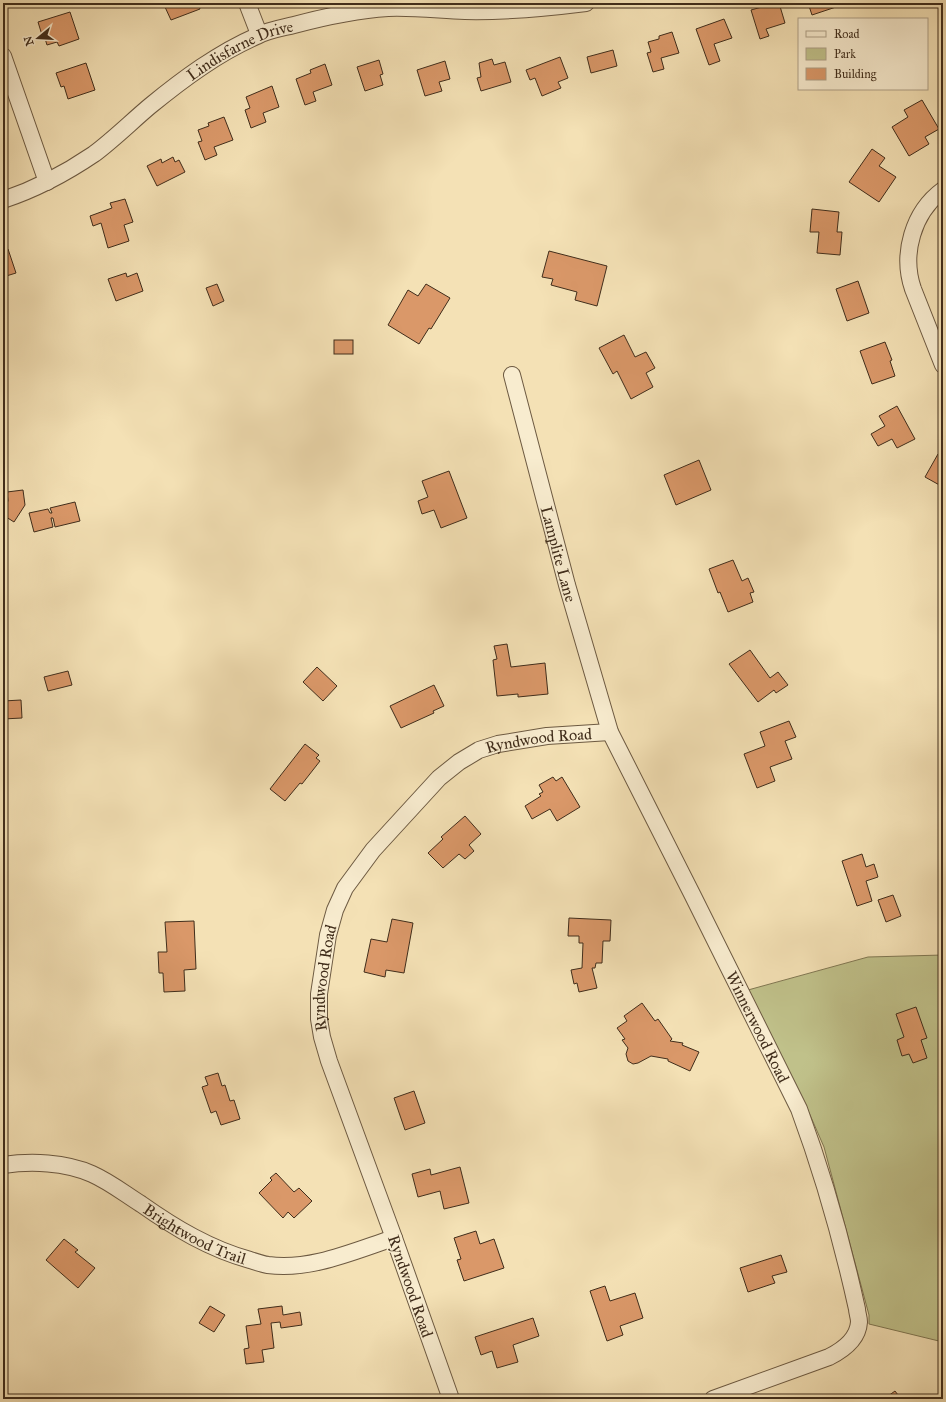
<svg xmlns="http://www.w3.org/2000/svg" width="946" height="1402" viewBox="0 0 946 1402" font-family="'IM FELL Great Primer',serif">
<style>
.green{fill:#c0c18a;stroke:#807752}
.building{fill:#da9869;stroke:#402d1b}
.lines{fill:none;stroke-linecap:round;stroke-linejoin:round}
.street-casing{stroke:#6d5a42;stroke-width:18}
.street{stroke:#f8eccf;stroke-width:16}
.labels{text-anchor:middle;stroke-width:3;stroke-linejoin:round;paint-order:stroke}
.street-label{font-size:16px;fill:#402d1b;stroke:#f8eccf}
</style>
<rect width="100%" height="100%" fill="#f4e1b5"/>
<filter id="stains"><feTurbulence type="fractalNoise" baseFrequency=".005" numOctaves="4"/><feColorMatrix values="0 0 0 0 .2 0 0 0 0 .09 0 0 0 0 .02 0 0 0 .5 -.17"/></filter>
<radialGradient id="worn" r=".72"><stop offset=".6" stop-color="#630" stop-opacity="0"/><stop offset="1" stop-color="#630" stop-opacity=".3"/></radialGradient>
<!-- green -->
<polygon class="green" points="943,955 943,1342 869,1324 869,1315 824,1147 807,1108 748,990 868,957"/>
<!-- building -->
<g class="building">
<polygon points="172,3 198,3 200,9 171,20 165,7 172,4"/>
<polygon points="776,3 779,3 785,23 766,29 769,36 760,39 751,10"/>
<polygon points="808,3 838,3 839,6 812,15"/>
<polygon points="70,12 79,39 59,46 57,42 47,45 44,35 42,35 38,22"/>
<polygon points="724,19 732,38 714,44 720,61 709,65 696,29"/>
<polygon points="672,32 679,53 661,58 664,69 653,72 647,53 651,52 648,42 659,39 659,36"/>
<polygon points="613,50 617,66 591,73 587,57"/>
<polygon points="560,57 568,78 558,82 561,88 542,96 535,78 530,80 526,70"/>
<polygon points="492,59 494,65 505,62 511,82 481,91 477,78 481,77 479,63"/>
<polygon points="379,60 383,74 380,75 383,85 365,91 357,67"/>
<polygon points="445,61 450,79 439,82 442,91 425,96 417,70"/>
<polygon points="86,63 95,90 68,99 64,86 61,87 56,73"/>
<polygon points="325,64 332,85 313,92 316,101 305,105 296,79 311,73 310,70"/>
<polygon points="272,86 279,107 263,113 266,122 251,128 245,110 250,108 246,97"/>
<polygon points="922,100 939,129 925,137 929,144 909,156 892,127 908,117 904,110"/>
<polygon points="224,117 233,140 214,147 217,155 205,160 198,142 202,141 198,130 209,126 208,123"/>
<polygon points="872,149 885,158 879,166 896,177 879,202 849,182"/>
<polygon points="173,157 175,162 179,160 185,172 157,186 147,166 161,159 162,163"/>
<polygon points="125,199 133,222 124,225 129,241 108,248 101,223 93,226 90,216 112,208 110,203"/>
<polygon points="812,209 839,212 837,232 842,232 840,255 817,253 819,232 810,232"/>
<polygon points="8,249 16,273 3,277 3,251"/>
<polygon points="549,251 607,266 597,306 575,300 577,292 551,285 553,279 542,277"/>
<polygon points="126,273 127,277 137,273 143,291 116,301 108,279"/>
<polygon points="858,281 869,313 847,321 836,289"/>
<polygon points="217,284 224,301 213,306 206,288"/>
<polygon points="426,284 450,298 431,329 429,328 419,344 388,325 408,290 418,296"/>
<polygon points="624,335 635,357 646,352 655,368 646,373 653,387 631,399 617,371 613,374 599,348"/>
<rect x="334" y="340" width="19" height="14"/>
<polygon points="885,342 892,360 890,361 895,376 872,384 860,351"/>
<polygon points="897,406 915,439 897,448 892,439 878,446 871,434 885,426 879,416"/>
<polygon points="938,454 943,456 943,487 925,477"/>
<polygon points="699,460 711,490 676,505 664,475"/>
<polygon points="449,471 467,518 441,528 434,510 422,514 418,501 428,497 422,481"/>
<polygon points="23,490 25,505 14,522 3,515 3,509 8,501 7,492"/>
<polygon points="75,502 80,521 55,527 53,518 51,518 53,527 34,532 29,513 48,509 50,513 52,513 50,508"/>
<polygon points="733,560 742,581 748,578 754,592 750,593 753,602 728,612 720,592 718,593 709,569"/>
<polygon points="507,644 511,667 545,663 548,694 518,697 518,694 497,696 493,660 497,659 494,646"/>
<polygon points="750,650 770,678 778,672 788,685 776,693 774,690 758,702 729,664"/>
<polygon points="317,667 337,686 323,701 303,682"/>
<polygon points="68,671 72,685 48,691 44,677"/>
<polygon points="434,685 444,706 433,711 434,713 401,728 390,706"/>
<polygon points="21,700 22,718 3,719 3,701"/>
<polygon points="789,721 796,737 785,741 792,759 770,767 775,781 757,788 744,754 765,746 760,732"/>
<polygon points="305,744 319,755 316,758 320,761 302,784 300,783 285,801 270,789"/>
<polygon points="553,777 556,781 562,777 580,807 557,821 550,809 532,819 525,806 541,796 539,794 543,792 539,785"/>
<polygon points="465,816 481,834 469,845 474,851 465,859 459,854 443,868 428,853 443,839 441,837"/>
<polygon points="862,854 866,867 874,864 878,877 866,881 872,901 857,906 842,861"/>
<polygon points="893,895 901,916 886,922 878,900"/>
<polygon points="569,918 611,920 610,941 603,941 602,963 596,963 595,968 592,968 597,988 579,992 577,983 574,984 571,970 582,968 583,943 579,943 579,936 568,936"/>
<polygon points="392,919 413,923 404,973 386,970 385,977 364,972 371,939 387,942"/>
<polygon points="194,921 196,969 184,970 185,991 164,992 163,973 159,973 158,952 167,952 165,922"/>
<polygon points="642,1003 655,1021 658,1019 672,1039 670,1041 683,1043 682,1045 699,1052 690,1071 668,1061 668,1059 651,1056 638,1063 633,1064 628,1061 626,1054 628,1048 622,1040 625,1039 617,1028 627,1021 624,1016"/>
<polygon points="916,1007 927,1038 921,1040 927,1058 913,1063 909,1054 902,1056 897,1040 904,1037 896,1014"/>
<polygon points="218,1073 222,1086 225,1085 230,1101 234,1100 240,1119 221,1125 216,1111 211,1113 202,1087 208,1085 205,1077"/>
<polygon points="414,1091 425,1123 405,1130 394,1098"/>
<polygon points="460,1167 469,1203 444,1209 440,1191 418,1197 412,1174 430,1169 431,1175"/>
<polygon points="276,1173 294,1192 299,1188 312,1201 294,1218 288,1212 283,1218 259,1193 272,1180 270,1178"/>
<polygon points="476,1231 480,1244 494,1239 504,1268 464,1281 457,1260 461,1259 454,1238"/>
<polygon points="64,1239 78,1250 75,1252 95,1268 78,1288 46,1260"/>
<polygon points="781,1255 787,1272 772,1276 775,1283 748,1292 740,1268"/>
<polygon points="605,1286 610,1301 635,1293 643,1318 620,1326 623,1335 607,1341 590,1291"/>
<polygon points="210,1306 225,1315 214,1332 199,1323"/>
<polygon points="282,1306 283,1315 300,1312 302,1325 281,1328 280,1322 271,1323 274,1348 262,1350 264,1362 246,1364 244,1349 249,1348 246,1326 261,1324 258,1309"/>
<polygon points="533,1318 539,1336 513,1345 518,1362 497,1368 492,1351 481,1355 475,1337"/>
<polygon points="895,1391 901,1399 884,1399"/>
</g>
<g class="lines">
<!-- street casing -->
<g class="street-casing">
<g id="street">
<polyline points="247,3 259,34"/>
<polyline points="3,56 47,182"/>
<path d="M 943,190 C 913,212 901,254 913,289 L 943,365"/>
<path id="s1" d="M 3,200 C 36,189 66,173 94,154 C 114,139 131,122 150,106 C 183,79 218,53 257,36 C 268,30 282,28 294,25 C 324,17 356,10 388,8 C 414,7 439,10 465,11 C 505,12 546,8 586,3"/>
<path id="s2" d="M 512,375 L 567,585 L 610,732 L 692,894 L 799,1109 C 823,1174 842,1241 857,1309 C 857,1313 859,1317 859,1322 C 858,1339 843,1350 829,1357 L 713,1399"/>
<path id="s3" d="M 3,1165 C 31,1161 65,1162 92,1174 C 110,1182 125,1194 141,1204 C 175,1228 210,1249 250,1260 C 256,1262 262,1264 268,1265 C 310,1271 354,1251 394,1238"/>
<path id="s4" d="M 451,1399 L 394,1238 L 329,1061 L 322,1037 L 319,1019 L 319,994 L 328,935 L 335,910 L 345,888 L 373,850 L 439,778 L 459,762 L 479,750 L 498,744 L 547,736 L 610,732"/>
</g>
</g>
<!-- street -->
<use href="#street" class="street"/>
</g>
<g class="labels">
<!-- street labels -->
<g class="street-label">
<text dy="6" stroke="none"><textPath href="#s1" startOffset="283">Lindisfarne Drive</textPath></text>
<text dy="6" stroke="none"><textPath href="#s2" startOffset="185">Lamplite Lane</textPath></text>
<text dy="6" stroke="none"><textPath href="#s4" startOffset="792">Ryndwood Road</textPath></text>
<text dy="6" stroke="none"><textPath href="#s4" startOffset="444">Ryndwood Road</textPath></text>
<text dy="6" stroke="none"><textPath href="#s2" startOffset="700">Winnerwood Road</textPath></text>
<text dy="6" stroke="none"><textPath href="#s3" startOffset="210">Brightwood Trail</textPath></text>
<text transform="translate(411 1286) rotate(71)" y="6">Ryndwood Road</text>
</g>
</g>
<!-- margin -->
<rect width="946" height="1402" fill="none" stroke="#f4e1b5" stroke-width="16"/>
<rect x="4" y="4" width="938" height="1394" fill="none" stroke="#402d1b" stroke-width="2"/>
<rect x="8" y="8" width="930" height="1386" fill="none" stroke="#402d1b"/>
<!-- legend -->
<rect x="798" y="18" width="130" height="72" fill="#f8eccf" stroke="#aea087"/>
<rect x="806" y="31" width="20" height="6" fill="#f8eccf" stroke="#aea087"/>
<text x="834" y="38" font-size="12" fill="#402d1b">Road</text>
<rect x="806" y="48" width="20" height="12" fill="#c0c18a" stroke="#aea087"/>
<text x="834" y="58" font-size="12" fill="#402d1b">Park</text>
<rect x="806" y="68" width="20" height="12" fill="#da9869" stroke="#aea087"/>
<text x="834" y="78" font-size="12" fill="#402d1b">Building</text>
<!-- north arrow -->
<g transform="translate(38 38) rotate(252)" stroke="#f8eccf" stroke-width="3" paint-order="stroke">
<path d="M0-3L7 15L0 10L-7 15Z" fill="#402d1b"/>
<text y="-6" font-size="11" font-weight="bold" text-anchor="middle" fill="#402d1b">N</text>
</g>
<rect width="100%" height="100%" filter="url(#stains)"/>
<rect width="100%" height="100%" fill="url(#worn)"/>
</svg>
